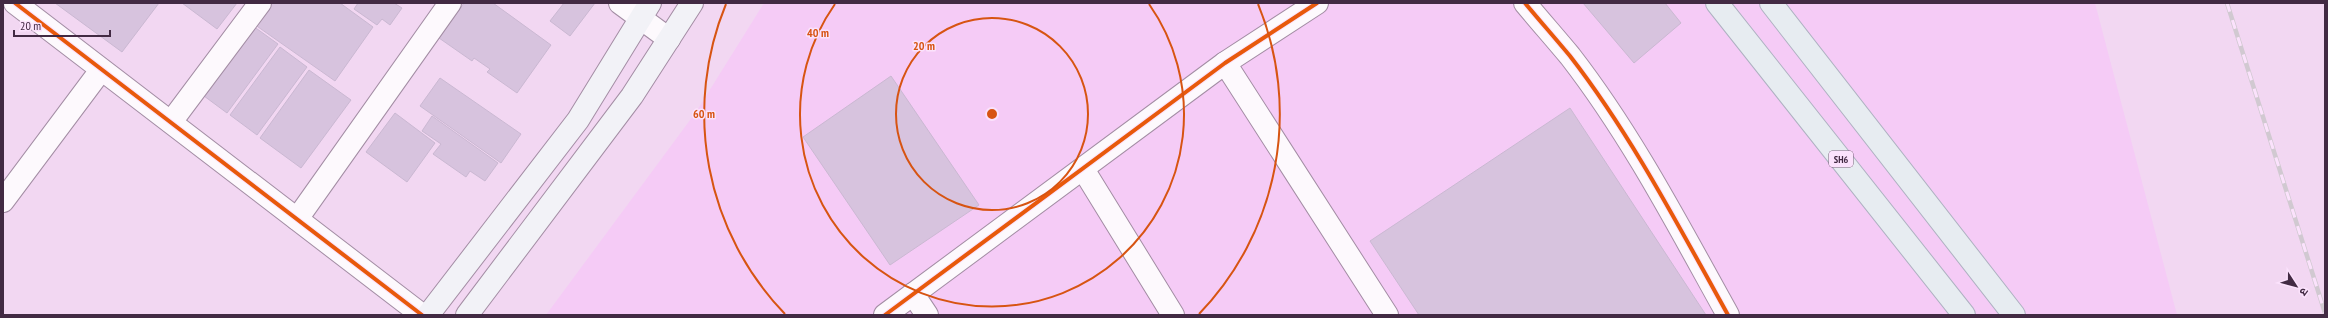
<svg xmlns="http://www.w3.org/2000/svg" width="2328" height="318" viewBox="0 0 2328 318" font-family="'PT Sans Narrow','Noto Sans Devanagari',sans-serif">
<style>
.built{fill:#f5cbf6}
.building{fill:#d7c3de;stroke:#cab8d2}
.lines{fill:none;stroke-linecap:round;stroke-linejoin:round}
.minor-casing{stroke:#a38da4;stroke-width:24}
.tertiary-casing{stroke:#a38da4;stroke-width:24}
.secondary-casing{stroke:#a38da4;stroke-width:24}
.primary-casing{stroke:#aeb1c1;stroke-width:24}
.minor{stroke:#fdf9fd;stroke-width:22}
.tertiary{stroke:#fdf9fd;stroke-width:22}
.secondary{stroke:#f2f2f7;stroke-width:22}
.primary{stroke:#e7ecf1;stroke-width:22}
.rail-casing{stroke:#d1c9d1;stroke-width:4.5}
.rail{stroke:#fbe2fc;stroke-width:3;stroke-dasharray:9;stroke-linecap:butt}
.cycleway-casing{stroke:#fbe2fc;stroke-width:6}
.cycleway{stroke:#e8590c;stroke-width:4}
.ring{fill:none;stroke:#d75412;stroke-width:2}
.labels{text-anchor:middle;stroke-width:3;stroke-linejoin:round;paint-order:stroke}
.shield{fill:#fbe2fc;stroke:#7a617a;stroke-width:1}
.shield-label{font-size:10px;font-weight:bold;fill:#422a43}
.centre{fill:#d75412;stroke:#fbe2fc;stroke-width:2}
.ring-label{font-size:12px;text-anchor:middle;font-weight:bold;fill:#d75412;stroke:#fbe2fc;stroke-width:3;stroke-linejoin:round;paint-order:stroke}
</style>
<rect width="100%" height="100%" fill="#f2d7f2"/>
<!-- built -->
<polygon class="built" points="764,3 2095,3 2177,315 546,315 696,112"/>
<!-- building -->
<g class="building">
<polygon points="55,3 159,3 122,52"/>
<polygon points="182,3 237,3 217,29"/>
<polygon points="265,3 340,3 373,27 335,81 251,22"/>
<polygon points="358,3 394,3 402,8 390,25 382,19 377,25 354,9"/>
<polygon points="464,3 493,3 551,45 517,93 487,72 490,69 474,58 472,61 439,38"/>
<polygon points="564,3 595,3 570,36 550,21"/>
<polygon points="1583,3 1665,3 1681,23 1634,63"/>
<polygon points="253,26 278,44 227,113 204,96"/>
<polygon points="280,47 307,67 257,135 230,115"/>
<polygon points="309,70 351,100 301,168 260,138"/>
<polygon points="891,76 979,205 890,265 803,137"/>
<polygon points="440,78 521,134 501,163 420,106"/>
<polygon points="1570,108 1706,315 1419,315 1370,241"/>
<polygon points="395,113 435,143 407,182 366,152"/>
<polygon points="432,116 498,163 485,181 470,171 466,177 433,154 441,144 422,131"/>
</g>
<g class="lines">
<!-- minor casing -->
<g class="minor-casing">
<g id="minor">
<polyline points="15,3 422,315"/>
<path d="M 1525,3 C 1540,21 1555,38 1570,56 C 1632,136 1679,227 1728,315"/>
<polyline points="1225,63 1387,315"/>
<polyline points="171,122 260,3"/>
<polyline points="1083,169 1173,315"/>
<polyline points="3,201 101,70"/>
<polyline points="297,219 450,3"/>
<polyline points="913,294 927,315"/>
</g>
</g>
<!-- tertiary casing -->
<g class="tertiary-casing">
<g id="tertiary">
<polyline points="620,3 669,39"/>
<polyline points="885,315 1225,63 1317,3"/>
</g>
</g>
<!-- secondary casing -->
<g class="secondary-casing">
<g id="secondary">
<polyline points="428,315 578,120 650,3"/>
<polyline points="467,315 632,96 692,3"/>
</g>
</g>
<!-- primary casing -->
<g class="primary-casing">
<g id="primary">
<polyline points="1717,3 1964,315"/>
<polyline points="1771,3 2014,315"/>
</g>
</g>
<!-- minor -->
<use href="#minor" class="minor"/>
<!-- tertiary -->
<use href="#tertiary" class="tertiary"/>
<!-- secondary -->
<use href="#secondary" class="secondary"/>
<!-- primary -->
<use href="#primary" class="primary"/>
<!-- rail casing -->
<g class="rail-casing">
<polyline id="rail" points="2227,3 2325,313"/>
</g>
<!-- rail -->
<use href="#rail" class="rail"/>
<!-- cycleway casing -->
<g class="cycleway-casing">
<g id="cycleway">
<polyline points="15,3 422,315"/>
<path d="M 1525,3 C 1540,21 1555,38 1570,56 C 1632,136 1679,227 1728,315"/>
<polyline points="885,315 1225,63 1317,3"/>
</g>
</g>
<!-- cycleway -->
<use href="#cycleway" class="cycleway"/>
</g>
<!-- distance rings -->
<g class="ring">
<circle cx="992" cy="114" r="96"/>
<path d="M1149 4A192 192 0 1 1 835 4"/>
<path d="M785 314A288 288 0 0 1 726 4M1258 4A288 288 0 0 1 1199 314"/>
</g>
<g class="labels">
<!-- shield labels -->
<rect class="shield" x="1829" y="151" width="24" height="16" rx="3"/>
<g class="shield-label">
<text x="1841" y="163">SH6</text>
</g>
</g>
<circle cx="992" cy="114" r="6" class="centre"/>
<g class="ring-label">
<text x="818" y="37">40 m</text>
<text x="924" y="50">20 m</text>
<text x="704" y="118">60 m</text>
</g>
<!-- border -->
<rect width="2328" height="318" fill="none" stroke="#422a43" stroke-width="8"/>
<!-- north arrow -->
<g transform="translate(2296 286) rotate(126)" stroke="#fbe2fc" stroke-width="3" paint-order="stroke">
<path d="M0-3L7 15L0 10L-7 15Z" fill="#422a43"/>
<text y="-6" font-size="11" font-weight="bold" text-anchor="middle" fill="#422a43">उ</text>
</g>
<!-- scale -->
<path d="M14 30v6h96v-6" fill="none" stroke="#422a43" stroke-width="2"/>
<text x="20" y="30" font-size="12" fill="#422a43" stroke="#fbe2fc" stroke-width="3" paint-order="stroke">20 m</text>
</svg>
